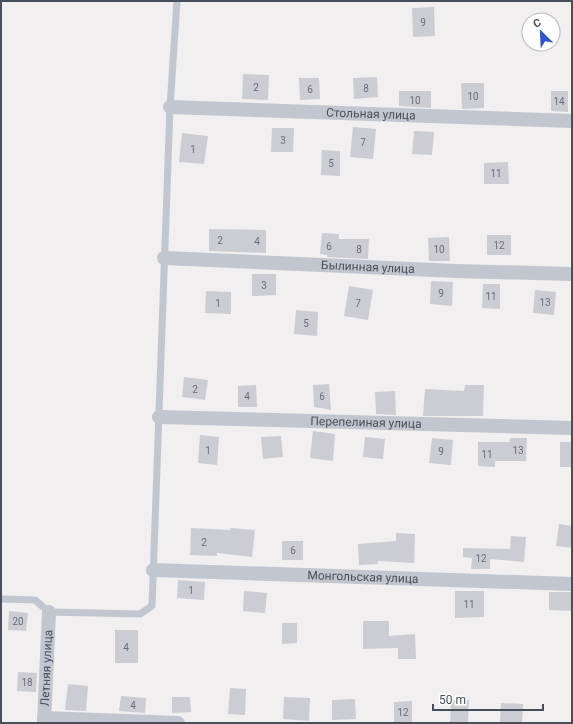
<svg xmlns="http://www.w3.org/2000/svg" width="573" height="724" viewBox="0 0 573 724" font-family="Roboto,sans-serif">
<style>
.building{fill:#cccdd3}
.lines{fill:none;stroke-linecap:round;stroke-linejoin:round}
.lane{stroke:#c1c6cf;stroke-width:7}
.street{stroke:#c1c6cf;stroke-width:14}
.labels{text-anchor:middle;stroke-width:3;stroke-linejoin:round;paint-order:stroke}
.number-label{font-size:10px;fill:#6a6e78}
.street-label{font-size:12px;fill:#494f5a;stroke:#fff}
</style>
<rect width="100%" height="100%" fill="#f1efef"/>
<!-- building -->
<g class="building">
<polygon points="434,7 435,36 413,37 412,8"/>
<polygon points="243,74 269,75 268,100 242,99"/>
<polygon points="377,77 378,97 354,99 353,78"/>
<polygon points="299,78 319,78 320,99 300,100"/>
<polygon points="461,83 484,83 484,108 462,109"/>
<polygon points="399,91 431,91 431,108 399,106"/>
<polygon points="551,91 568,91 568,112 551,111"/>
<polygon points="353,127 376,129 373,159 350,157"/>
<polygon points="272,128 294,128 293,152 271,152"/>
<polygon points="414,131 434,132 432,155 412,154"/>
<polygon points="182,133 208,136 204,164 179,162"/>
<polygon points="322,150 340,151 340,176 321,175"/>
<polygon points="508,162 509,184 484,184 484,163"/>
<polygon points="209,229 266,230 266,253 209,251"/>
<polygon points="322,233 339,234 339,239 369,239 368,259 327,257 327,255 320,254"/>
<rect x="487" y="235" width="24" height="20"/>
<polygon points="449,237 450,261 429,261 428,238"/>
<polygon points="252,274 276,274 276,295 252,296"/>
<polygon points="431,281 453,282 452,306 430,304"/>
<polygon points="483,284 500,284 500,309 482,308"/>
<polygon points="349,286 373,290 368,320 344,316"/>
<polygon points="535,290 556,292 554,315 533,313"/>
<polygon points="206,291 231,292 231,314 205,313"/>
<polygon points="296,310 318,312 317,336 294,334"/>
<polygon points="184,377 208,380 205,400 182,397"/>
<polygon points="329,384 331,410 314,407 313,385"/>
<polygon points="256,385 257,407 238,407 238,386"/>
<polygon points="465,385 484,385 483,416 423,416 425,389 464,391"/>
<polygon points="395,391 396,415 376,414 375,392"/>
<polygon points="313,431 335,434 333,461 310,458"/>
<polygon points="200,435 219,437 217,465 198,463"/>
<polygon points="281,436 283,457 263,459 261,437"/>
<polygon points="365,437 385,439 383,459 363,457"/>
<polygon points="432,438 453,440 451,465 429,463"/>
<polygon points="510,438 527,438 526,461 495,461 495,467 478,466 478,442 509,442"/>
<rect x="560" y="442" width="12" height="25"/>
<polygon points="559,524 572,526 572,548 556,546"/>
<polygon points="191,528 230,530 230,528 255,530 252,557 217,553 217,556 190,555"/>
<polygon points="396,533 415,534 414,563 378,561 378,564 359,565 358,544 396,541"/>
<polygon points="511,536 526,537 524,562 490,559 490,569 471,569 472,558 463,557 463,548 510,549"/>
<rect x="282" y="541" width="21" height="19"/>
<polygon points="178,580 205,582 204,600 177,598"/>
<polygon points="244,591 267,593 265,613 243,611"/>
<polygon points="455,591 484,591 484,617 455,618"/>
<polygon points="549,592 572,592 572,611 549,610"/>
<polygon points="9,611 28,613 26,631 8,630"/>
<polygon points="363,621 389,621 389,636 415,634 416,659 398,659 398,648 363,649"/>
<polygon points="282,623 297,623 297,643 282,644"/>
<rect x="115" y="630" width="23" height="33"/>
<polygon points="18,672 37,673 36,692 17,691"/>
<polygon points="68,684 88,686 86,711 65,710"/>
<polygon points="230,688 246,689 245,715 228,714"/>
<polygon points="121,696 146,698 145,713 119,711"/>
<polygon points="172,697 190,697 191,712 172,713"/>
<polygon points="284,697 310,698 309,721 283,719"/>
<polygon points="355,699 356,719 332,720 332,700"/>
<polygon points="451,700 469,700 468,723 450,723"/>
<polygon points="412,701 412,723 394,723 394,702"/>
<polygon points="501,703 523,704 522,723 500,723"/>
</g>
<g class="lines">
<!-- lane -->
<polyline class="lane" points="1,599 35,600 49,612 140,614 152,606 170,107 177,1"/>
<!-- street -->
<g class="street">
<path id="s1" d="M 170,107 L 572,121"/>
<path id="s2" d="M 164,258 L 456,271 L 572,274"/>
<path id="s3" d="M 159,417 L 572,428"/>
<path id="s4" d="M 153,570 L 572,584"/>
<polyline points="44,718 178,723"/>
<path id="s5" d="M 44,723 L 49,612"/>
</g>
</g>
<g class="labels">
<!-- number labels -->
<g class="number-label">
<text x="423" y="26">9</text>
<text x="256" y="91">2</text>
<text x="366" y="92">8</text>
<text x="310" y="93">6</text>
<text x="473" y="100">10</text>
<text x="415" y="104">10</text>
<text x="559" y="105">14</text>
<text x="283" y="144">3</text>
<text x="363" y="146">7</text>
<text x="193" y="153">1</text>
<text x="331" y="167">5</text>
<text x="496" y="177">11</text>
<text x="220" y="244">2</text>
<text x="257" y="245">4</text>
<text x="499" y="249">12</text>
<text x="329" y="250">6</text>
<text x="359" y="253">8</text>
<text x="439" y="253">10</text>
<text x="264" y="289">3</text>
<text x="441" y="297">9</text>
<text x="491" y="300">11</text>
<text x="545" y="306">13</text>
<text x="218" y="307">1</text>
<text x="358" y="307">7</text>
<text x="306" y="327">5</text>
<text x="195" y="393">2</text>
<text x="247" y="400">4</text>
<text x="322" y="400">6</text>
<text x="208" y="454">1</text>
<text x="518" y="454">13</text>
<text x="441" y="455">9</text>
<text x="487" y="458">11</text>
<text x="204" y="546">2</text>
<text x="293" y="554">6</text>
<text x="481" y="562">12</text>
<text x="191" y="594">1</text>
<text x="469" y="608">11</text>
<text x="18" y="625">20</text>
<text x="126" y="651">4</text>
<text x="27" y="686">18</text>
<text x="133" y="709">4</text>
<text x="403" y="716">12</text>
</g>
<!-- street labels -->
<g class="street-label">
<text dy="4" stroke="none"><textPath href="#s1" startOffset="201">Стольная улица</textPath></text>
<text dy="4" stroke="none"><textPath href="#s2" startOffset="204">Былинная улица</textPath></text>
<text dy="4" stroke="none"><textPath href="#s3" startOffset="207">Перепелиная улица</textPath></text>
<text dy="4" stroke="none"><textPath href="#s4" startOffset="210">Монгольская улица</textPath></text>
<text dy="4" stroke="none"><textPath href="#s5" startOffset="55">Летняя улица</textPath></text>
</g>
</g>
<!-- border -->
<rect width="573" height="724" fill="none" stroke="#494f5a" stroke-width="4"/>
<!-- north arrow -->
<g transform="translate(541 32) rotate(336)"><circle r="19" fill="#ffffff" stroke="#b6b9bd"/>
<path d="M0-3L7 15L0 10L-7 15Z" fill="#2e55cc"/>
<text y="-6" font-size="11" font-weight="bold" text-anchor="middle" fill="#494f5a">С</text>
</g>
<!-- scale -->
<path d="M433 704v6h110v-6" fill="none" stroke="#494f5a" stroke-width="2"/>
<text x="439" y="704" font-size="12" fill="#494f5a" stroke="#ffffff" stroke-width="3" paint-order="stroke">50 m</text>
</svg>
